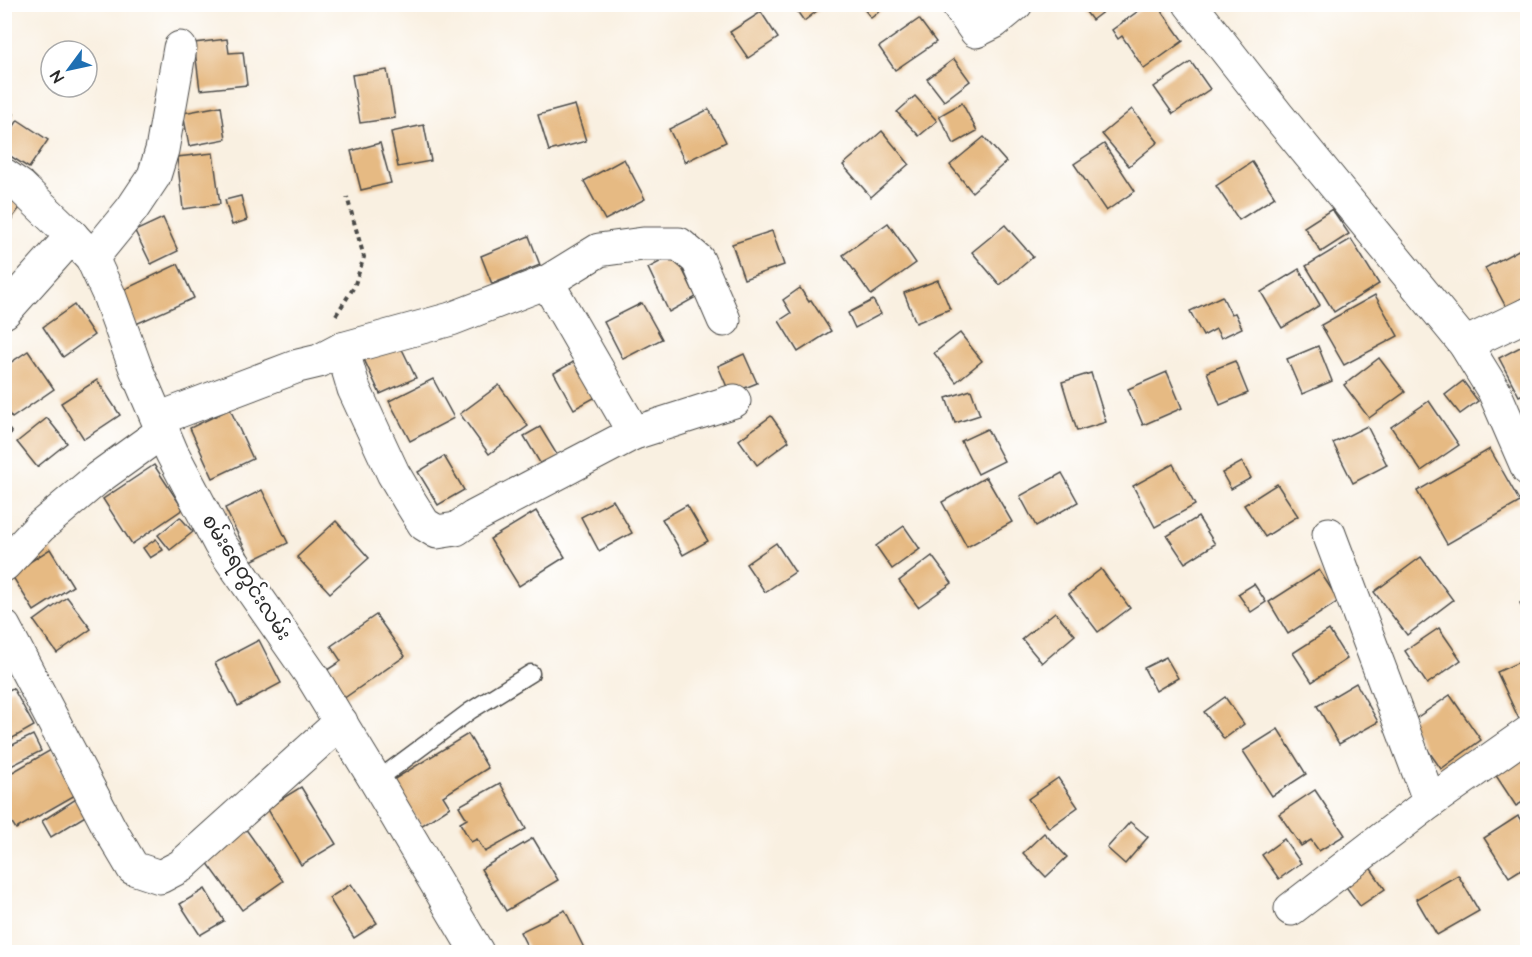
<svg xmlns="http://www.w3.org/2000/svg" width="1532" height="957" viewBox="0 0 1532 957" font-family="'Architects Daughter','Noto Sans Myanmar',sans-serif">
<style>
.building{fill:#e6ba83}
.lines{fill:none;stroke-linecap:round;stroke-linejoin:round}
.service-casing{stroke:#4a4946;stroke-width:19}
.minor-casing{stroke:#4a4946;stroke-width:35}
.path{stroke:#4a4946;stroke-width:4;stroke-dasharray:4.5 4.5;stroke-linecap:butt}
.service{stroke:#fff;stroke-width:16}
.minor{stroke:#fff;stroke-width:33}
.labels{text-anchor:middle;stroke-width:5;stroke-linejoin:round;paint-order:stroke}
.street-label{font-size:20px;fill:#2b2b2b;stroke:#fff}
</style>
<rect width="100%" height="100%" fill="#fff"/>
<filter id="ink" filterUnits="userSpaceOnUse"><feTurbulence type="fractalNoise" baseFrequency=".0167" numOctaves="2"/><feDisplacementMap in="SourceGraphic" scale="12" xChannelSelector="R" yChannelSelector="G"/><feConvolveMatrix kernelMatrix="1 2 1 2 8 2 1 2 1" color-interpolation-filters="sRGB"/></filter>
<filter id="wash" filterUnits="userSpaceOnUse"><feTurbulence type="fractalNoise" baseFrequency=".008" numOctaves="4" result="noise"/><feDisplacementMap in="SourceGraphic" scale="24" xChannelSelector="R" yChannelSelector="G"/><feGaussianBlur stdDeviation="1.35" result="paint"/><feColorMatrix in="noise" values="0 0 0 0 0 0 0 0 0 0 0 0 0 0 0 0 0 1.4 0 .05"/><feComposite in="paint" operator="in"/></filter>
<g filter="url(#wash)">
<rect width="100%" height="100%" fill="#f9f0e1"/>
<g id="blocks">
<!-- building -->
<g class="building">
<polygon points="792,4 826,4 804,21"/>
<polygon points="860,4 889,4 871,18"/>
<polygon points="1080,4 1113,4 1092,20"/>
<polygon points="1148,4 1157,4 1183,41 1144,69 1122,36 1118,39 1112,30"/>
<polygon points="761,12 778,38 748,58 730,32"/>
<polygon points="919,19 936,42 895,70 879,47"/>
<polygon points="227,39 229,53 243,52 247,85 200,90 194,43"/>
<polygon points="954,59 970,81 944,101 927,79"/>
<polygon points="1191,62 1210,89 1173,114 1154,87"/>
<polygon points="387,70 395,118 360,123 352,75"/>
<polygon points="915,96 937,121 919,136 897,112"/>
<polygon points="962,103 977,131 954,144 939,116"/>
<polygon points="575,105 586,141 549,151 538,115"/>
<polygon points="221,106 226,139 189,146 183,113"/>
<polygon points="4,108 14,114 4,129"/>
<polygon points="709,109 726,142 685,162 669,129"/>
<polygon points="1132,109 1158,142 1129,166 1102,134"/>
<polygon points="18,120 48,140 29,168 4,152 4,141"/>
<polygon points="424,125 431,161 398,167 391,132"/>
<polygon points="882,131 909,164 871,197 843,165"/>
<polygon points="984,137 1006,162 972,192 950,165"/>
<polygon points="380,143 391,183 361,190 351,151"/>
<polygon points="1104,144 1135,191 1106,211 1074,164"/>
<polygon points="213,153 220,204 183,209 177,157"/>
<polygon points="624,159 645,199 605,220 584,181"/>
<polygon points="1252,162 1275,197 1239,220 1216,186"/>
<polygon points="4,194 21,206 4,230"/>
<polygon points="241,196 247,220 232,225 225,200"/>
<polygon points="1332,209 1349,234 1321,252 1304,227"/>
<polygon points="163,218 178,251 151,264 135,231"/>
<polygon points="888,223 916,263 871,295 843,255"/>
<polygon points="1005,225 1033,257 1000,285 972,252"/>
<polygon points="772,231 784,265 744,279 732,244"/>
<polygon points="529,236 540,265 492,284 481,256"/>
<polygon points="1351,239 1379,284 1334,312 1306,266"/>
<polygon points="1526,246 1528,249 1528,295 1506,307 1485,268"/>
<polygon points="675,254 696,297 669,312 648,268"/>
<polygon points="178,264 194,298 136,324 121,291"/>
<polygon points="1299,269 1320,305 1282,328 1261,292"/>
<polygon points="938,280 950,309 916,323 904,293"/>
<polygon points="800,288 809,302 811,300 831,331 798,352 779,321 791,313 783,300"/>
<polygon points="1375,295 1398,336 1344,365 1321,325"/>
<polygon points="1222,296 1231,314 1235,313 1242,328 1221,338 1216,329 1203,336 1190,311"/>
<polygon points="873,300 881,314 855,328 848,313"/>
<polygon points="642,303 662,339 623,359 604,322"/>
<polygon points="74,305 94,335 63,357 43,327"/>
<polygon points="960,333 982,361 956,382 934,353"/>
<polygon points="398,341 416,378 380,394 363,357"/>
<polygon points="1528,343 1528,392 1519,396 1499,358"/>
<polygon points="1318,346 1332,381 1302,394 1287,359"/>
<polygon points="28,351 54,389 12,418 4,407 4,367"/>
<polygon points="744,354 757,383 730,394 718,366"/>
<polygon points="584,356 605,392 574,409 554,373"/>
<polygon points="1379,358 1405,392 1369,418 1344,385"/>
<polygon points="1235,361 1248,393 1220,405 1207,372"/>
<polygon points="1167,372 1182,408 1143,425 1128,389"/>
<polygon points="1091,373 1106,422 1077,431 1062,382"/>
<polygon points="433,379 454,418 410,441 389,401"/>
<polygon points="97,380 120,415 84,439 61,403"/>
<polygon points="1463,381 1478,401 1460,414 1445,395"/>
<polygon points="499,385 528,426 489,454 460,414"/>
<polygon points="971,390 980,415 955,423 946,398"/>
<polygon points="1429,401 1459,445 1421,471 1391,427"/>
<polygon points="230,409 253,459 213,478 190,428"/>
<polygon points="771,416 789,441 757,465 739,440"/>
<polygon points="47,418 67,443 37,467 17,442"/>
<polygon points="4,422 12,433 4,437"/>
<polygon points="1367,426 1387,465 1353,483 1333,443"/>
<polygon points="540,427 559,458 543,468 524,436"/>
<polygon points="987,429 1004,461 978,474 961,441"/>
<polygon points="1490,449 1520,502 1447,544 1417,491"/>
<polygon points="444,456 464,490 438,505 418,472"/>
<polygon points="1242,462 1251,478 1231,489 1222,473"/>
<polygon points="1173,464 1195,505 1155,527 1133,486"/>
<polygon points="154,465 183,509 132,544 103,499"/>
<polygon points="1062,473 1078,502 1036,526 1020,496"/>
<polygon points="986,477 1012,522 967,547 942,502"/>
<polygon points="1277,484 1298,516 1265,537 1244,505"/>
<polygon points="262,490 288,543 251,561 225,508"/>
<polygon points="613,500 632,533 599,551 581,517"/>
<polygon points="687,505 708,541 683,555 662,519"/>
<polygon points="536,511 565,557 519,586 490,539"/>
<polygon points="180,517 193,532 170,550 158,535"/>
<polygon points="1198,517 1215,544 1185,563 1167,536"/>
<polygon points="336,521 369,558 330,593 297,557"/>
<polygon points="904,526 920,549 892,569 876,546"/>
<polygon points="156,539 163,550 150,558 143,548"/>
<polygon points="776,543 795,572 765,592 746,564"/>
<polygon points="50,549 73,586 34,611 11,574"/>
<polygon points="932,556 952,583 918,607 899,581"/>
<polygon points="1421,557 1453,600 1407,635 1374,592"/>
<polygon points="1101,569 1130,608 1098,632 1069,594"/>
<polygon points="1319,570 1339,601 1288,634 1269,602"/>
<polygon points="1254,584 1266,602 1251,612 1238,594"/>
<polygon points="67,597 91,629 57,653 34,621"/>
<polygon points="1527,600 1527,622 1520,603"/>
<polygon points="1055,612 1075,635 1042,663 1022,639"/>
<polygon points="376,615 405,656 340,701 321,674 341,661 331,646"/>
<polygon points="1439,628 1461,660 1427,684 1405,651"/>
<polygon points="1329,630 1347,659 1312,682 1293,653"/>
<polygon points="259,640 281,683 238,706 215,663"/>
<polygon points="1166,657 1178,678 1156,691 1144,668"/>
<polygon points="1528,658 1528,715 1519,719 1497,672"/>
<polygon points="1356,683 1378,722 1339,744 1317,706"/>
<polygon points="13,688 34,726 4,743 4,692"/>
<polygon points="1450,695 1481,740 1441,769 1409,723"/>
<polygon points="1225,697 1244,724 1224,739 1204,712"/>
<polygon points="1278,729 1306,774 1272,796 1243,751"/>
<polygon points="468,734 488,768 443,796 450,807 421,826 393,780"/>
<polygon points="33,735 41,751 9,767 4,758 4,749"/>
<polygon points="51,750 77,794 16,829 4,810 4,777"/>
<polygon points="1524,751 1528,756 1528,799 1516,806 1493,771"/>
<polygon points="1058,778 1078,807 1049,828 1028,799"/>
<polygon points="500,783 526,829 485,852 477,839 471,842 460,823 467,819 459,806"/>
<polygon points="301,787 336,844 301,865 267,808"/>
<polygon points="1315,790 1345,835 1319,851 1311,840 1301,846 1279,814"/>
<polygon points="76,799 87,815 51,837 42,821"/>
<polygon points="1518,816 1528,830 1528,865 1509,877 1484,838"/>
<polygon points="1130,822 1148,837 1125,864 1107,848"/>
<polygon points="245,828 283,881 242,910 204,858"/>
<polygon points="1044,833 1067,857 1046,877 1023,853"/>
<polygon points="533,838 558,880 506,911 481,869"/>
<polygon points="1284,839 1301,863 1279,879 1262,855"/>
<polygon points="1369,866 1385,889 1360,906 1344,884"/>
<polygon points="1458,875 1479,911 1437,935 1416,899"/>
<polygon points="351,884 377,923 354,938 329,898"/>
<polygon points="205,889 224,921 200,935 180,904"/>
<polygon points="565,910 586,952 530,952 520,932"/>
<polygon points="126,945 131,952 114,952"/>
</g>
</g>
</g>
<g filter="url(#ink)">
<use href="#blocks" fill-opacity="0" stroke="#4a4946" stroke-width="1.5"/>
<g class="lines">
<!-- service casing -->
<g class="service-casing">
<polyline id="service" points="376,781 470,711 531,673"/>
</g>
<!-- minor casing -->
<g class="minor-casing">
<g id="minor">
<polyline points="957,4 976,31 994,22 1016,4"/>
<polyline points="1190,4 1278,116 1465,344 1494,391 1528,469"/>
<polyline points="4,175 20,186 72,236 92,258 109,295 136,369 172,453 220,544 312,676 376,781 477,952"/>
<polyline points="92,258 132,209 154,176 162,150 180,48"/>
<polyline points="547,282 634,433"/>
<polyline points="4,312 72,236"/>
<polyline points="1465,344 1528,314"/>
<polyline points="342,349 451,319 547,282 599,250 643,244 679,244 698,260 724,320"/>
<polyline points="158,419 298,366 319,361 342,349 354,389 393,473 409,500 424,524 437,532 456,529 474,517 634,433 734,401"/>
<polyline points="1329,534 1430,802"/>
<polyline points="4,565 40,527 98,478 163,431"/>
<polyline points="4,627 110,829 133,868 160,877 181,866 341,722"/>
<polyline points="1291,909 1430,802 1528,733"/>
</g>
</g>
<!-- path -->
<polyline class="path" points="336,315 354,287 364,257 347,197"/>
<!-- service -->
<use href="#service" class="service"/>
<!-- minor -->
<use href="#minor" class="minor"/>
</g>
</g>
<g class="labels">
<!-- street labels -->
<g class="street-label">
<text transform="translate(247 577) rotate(57)" y="7">စမ်းရေတွင်းလမ်း</text>
</g>
</g>
<!-- margin -->
<rect width="1532" height="957" fill="none" stroke="#fff" stroke-width="24"/>
<!-- north arrow -->
<g transform="translate(69 69) rotate(237)"><circle r="28" fill="#ffffff" stroke="#aaaaaa" stroke-width="1.5"/>
<path d="M0-4.5L10 22L0 15L-10 22Z" fill="#1f6fb2"/>
<text y="-9" font-size="16" font-weight="bold" text-anchor="middle" fill="#2b2b2b">N</text>
</g>
</svg>
